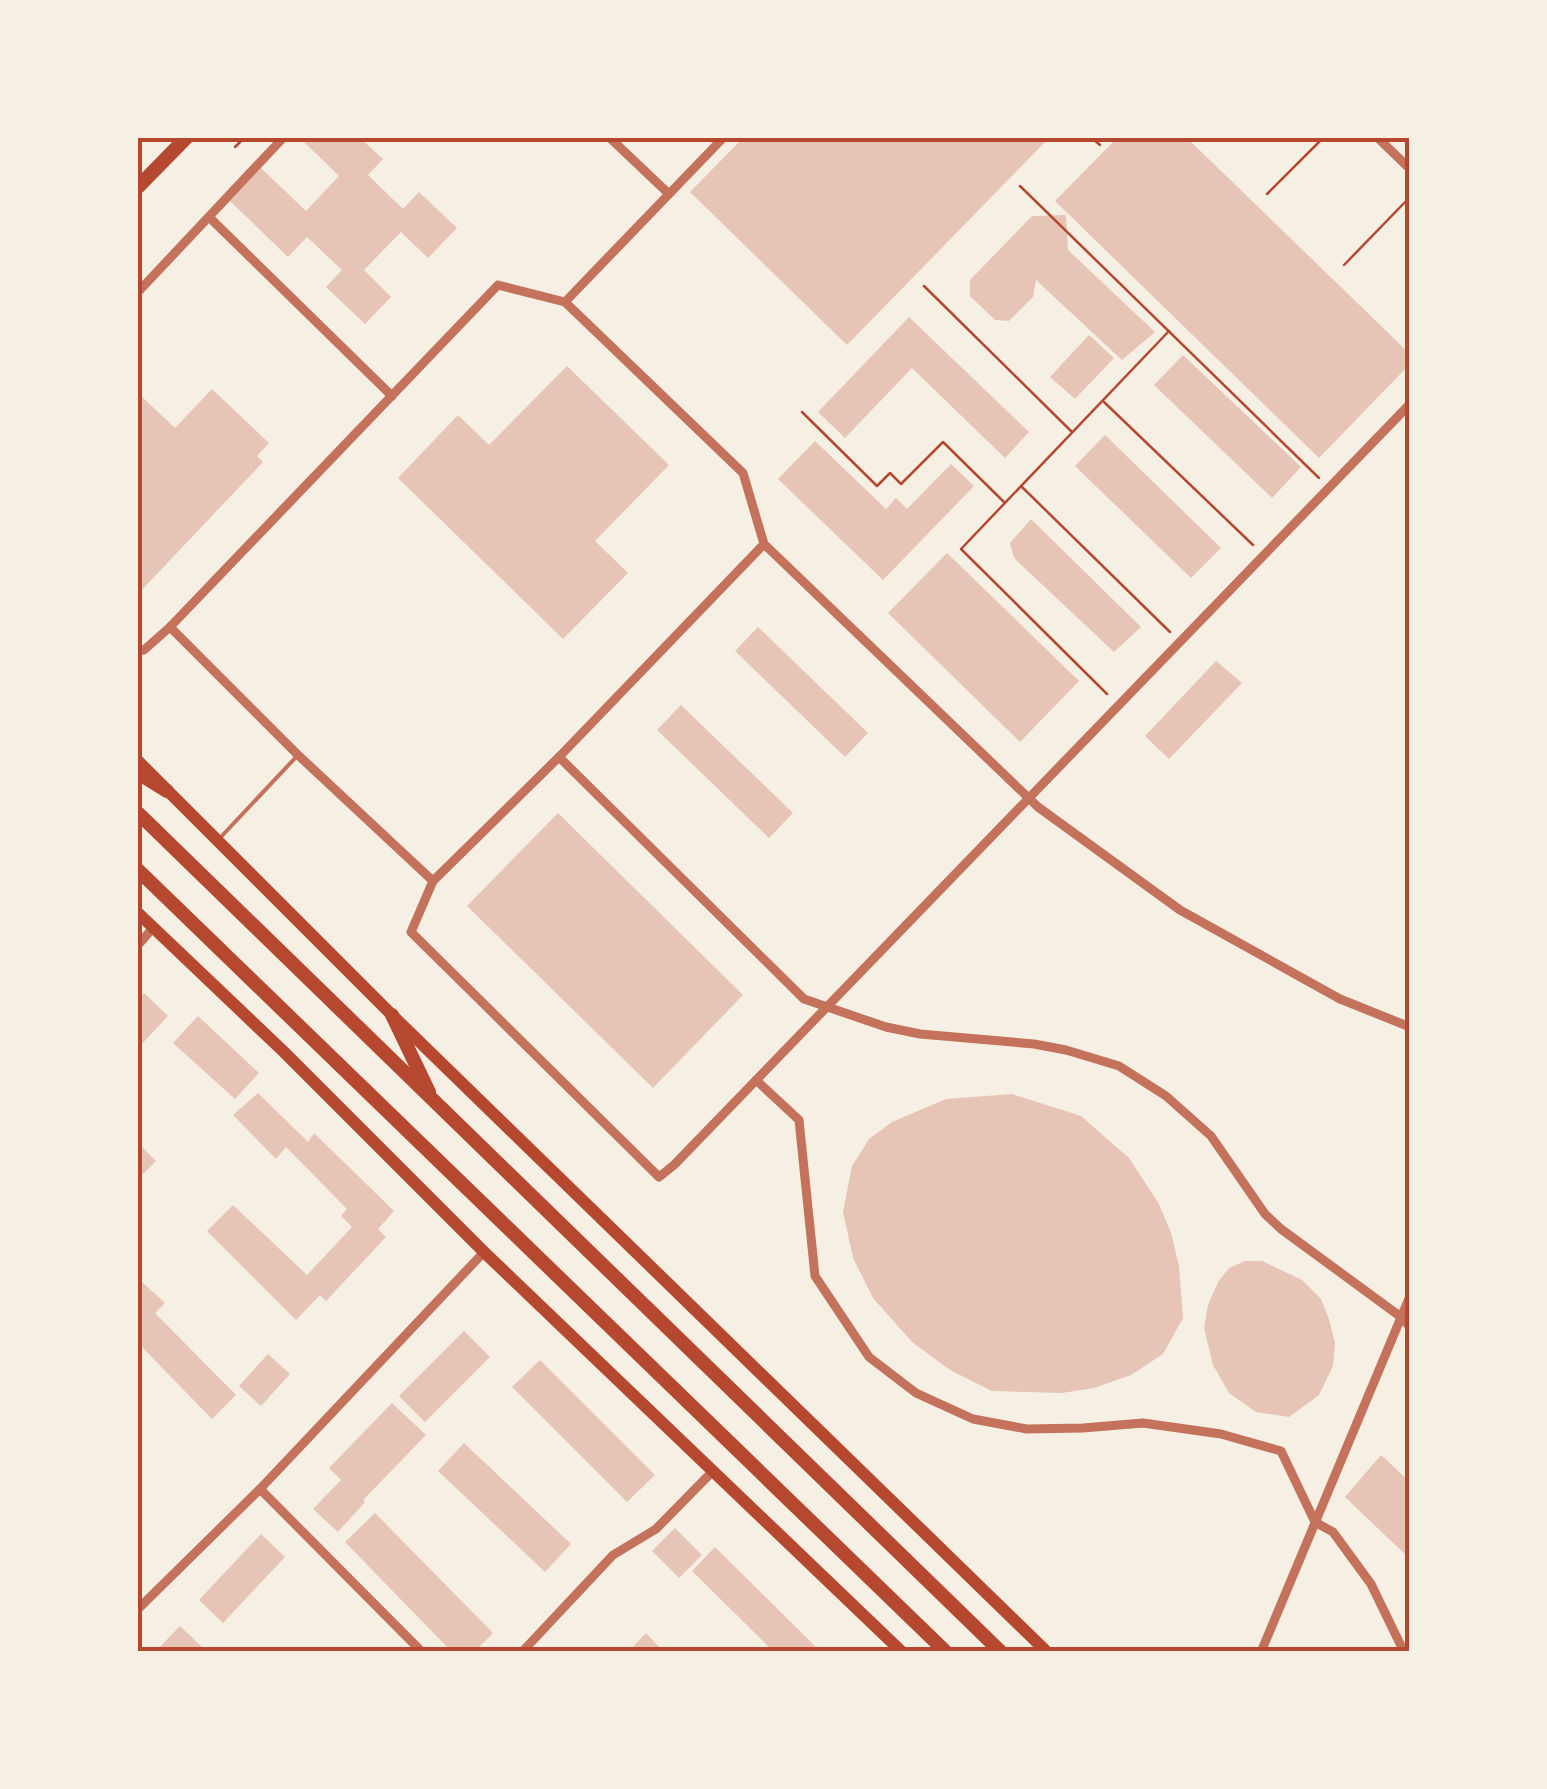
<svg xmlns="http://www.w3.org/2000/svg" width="1547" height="1789" viewBox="0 0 1547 1789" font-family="Mulish,sans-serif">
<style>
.building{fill:#e6c5b7}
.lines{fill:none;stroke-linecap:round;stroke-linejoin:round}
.path{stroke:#b5482f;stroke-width:2.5}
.service{stroke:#c5725c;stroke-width:4}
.minor{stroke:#c5725c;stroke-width:9}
.secondary{stroke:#b5482f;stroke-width:12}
.primary{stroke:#b5482f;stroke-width:14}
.neatline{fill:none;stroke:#b5482f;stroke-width:4}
</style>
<rect width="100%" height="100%" fill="#f6efe4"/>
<!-- building -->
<g class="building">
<polygon points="300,138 360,138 383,159 368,175 403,209 419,192 457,228 428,258 401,232 364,270 391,297 365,324 326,287 342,270 307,237 288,257 230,201 261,168 306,211 339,176"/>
<polygon points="743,138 1049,138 847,345 690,192"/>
<polygon points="1117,138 1187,138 1410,354 1410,364 1319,458 1055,201"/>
<polygon points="1066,215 1068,250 1155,332 1122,360 1036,280 1033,297 1009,321 995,320 970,296 970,280 1032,216"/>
<polygon points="909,317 1029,432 1005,458 912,368 845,438 818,412"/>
<polygon points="1089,335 1114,358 1075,399 1050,377"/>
<polygon points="1183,355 1301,467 1272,498 1154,385"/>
<polygon points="567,366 669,465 595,541 628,573 563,639 398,478 458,415 489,445"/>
<polygon points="212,389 269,443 257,456 263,462 138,594 138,393 175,428"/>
<polygon points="1105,435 1221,548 1191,578 1075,466"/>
<polygon points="815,441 886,509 896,498 907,509 951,464 974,486 883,580 778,479"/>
<polygon points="1031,519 1141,627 1114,652 1014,558 1010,543"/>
<polygon points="947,553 1079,681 1020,742 888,613"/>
<polygon points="758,627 868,733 845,757 735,651"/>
<polygon points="1216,661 1242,683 1169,759 1145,736"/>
<polygon points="681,705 793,813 769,838 657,730"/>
<polygon points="558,813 743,995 653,1088 467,906"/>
<polygon points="144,993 168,1016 138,1048 138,1000"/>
<polygon points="198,1016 259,1073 235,1099 173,1043"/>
<polygon points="258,1093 308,1142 314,1133 394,1211 378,1229 386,1237 326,1301 320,1295 296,1320 207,1231 233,1205 307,1275 352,1227 341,1216 347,1209 286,1147 276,1159 233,1115"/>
<polygon points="1012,1094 1081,1116 1129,1158 1159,1204 1171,1233 1179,1266 1183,1318 1163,1354 1131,1375 1094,1388 1062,1393 992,1391 950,1370 912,1342 873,1298 853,1258 843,1212 852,1166 869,1139 892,1122 946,1099"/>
<polygon points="138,1143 156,1161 138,1179"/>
<polygon points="1245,1261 1262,1261 1302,1280 1321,1299 1329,1319 1335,1343 1333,1366 1319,1395 1289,1417 1256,1412 1229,1393 1213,1365 1204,1328 1208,1305 1218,1282 1229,1268"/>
<polygon points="142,1282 165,1303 155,1313 236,1395 212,1419 138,1343 139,1331 138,1329 138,1287"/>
<polygon points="464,1331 490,1357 425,1422 399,1396"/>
<polygon points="268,1354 290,1374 261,1406 239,1386"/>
<polygon points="540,1360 655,1475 627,1502 512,1387"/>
<polygon points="392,1403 426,1435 363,1500 365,1502 338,1532 313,1509 341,1480 329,1468"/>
<polygon points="464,1443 571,1544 545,1572 438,1471"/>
<polygon points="1381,1455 1410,1482 1410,1559 1345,1497"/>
<polygon points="375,1513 493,1633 474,1652 452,1652 345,1542"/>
<polygon points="675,1528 702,1555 679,1578 652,1551"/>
<polygon points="261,1534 285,1557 223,1623 199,1600"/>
<polygon points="715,1547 821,1652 774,1652 692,1571"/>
<polygon points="180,1626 203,1648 199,1652 155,1652"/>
<polygon points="646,1633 664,1652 628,1652"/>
</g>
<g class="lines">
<!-- path -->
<g class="path">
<polyline points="1092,138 1100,145"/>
<polyline points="235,147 244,138"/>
<polyline points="1020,186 1319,478"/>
<polyline points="1267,194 1323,138"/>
<polyline points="1344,265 1410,197"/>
<polyline points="924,286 1072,432"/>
<polyline points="1104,402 1253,545"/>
<polyline points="802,412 877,486 890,473 901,484 943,442 1004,502"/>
<polyline points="1022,487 1170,632"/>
<polyline points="1107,694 961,549 1169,331"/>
</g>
<!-- service -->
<polyline class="service" points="219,839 298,755"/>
<!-- minor -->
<g class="minor">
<polyline points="610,138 669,194"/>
<polyline points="1378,138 1410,169"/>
<polyline points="209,217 392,396"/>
<polygon points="498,285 565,302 743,473 764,544 559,757 433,881 298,755 170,627"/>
<polyline points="138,292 283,138"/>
<polyline points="565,302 723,138"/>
<polyline points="764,544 1038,807 1180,910 1340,999 1410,1027"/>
<polyline points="138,651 144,650 170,627"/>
<polyline points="559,757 804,999 886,1027 920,1034 1034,1044 1066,1050 1119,1066 1166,1096 1211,1136 1265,1214 1281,1229 1401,1317 1410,1327"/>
<polyline points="433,881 411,932 659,1177 674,1165 1410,404"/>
<polyline points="138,945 153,928"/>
<polyline points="756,1080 799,1120 815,1276 869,1357 916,1393 973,1419 1027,1429 1083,1428 1143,1423 1221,1434 1281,1451 1315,1522 1333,1532 1371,1584 1404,1652"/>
<polyline points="260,1489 422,1652"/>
<polyline points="138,1609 260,1489 484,1252"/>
<polyline points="522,1652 613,1555 656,1529 712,1472"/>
<polyline points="1261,1652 1410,1296"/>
</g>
<!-- secondary -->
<g class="secondary">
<polyline points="138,761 392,1015 1047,1652"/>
<polyline points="138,913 284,1052 484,1252 902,1652"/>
</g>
<!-- primary -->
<g class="primary">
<polyline points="138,187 186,138"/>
<polyline points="138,773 167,791"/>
<polyline points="138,813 1001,1652"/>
<polyline points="138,870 946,1652"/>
<polyline points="392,1015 429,1092"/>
</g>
</g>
<!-- border -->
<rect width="1547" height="1789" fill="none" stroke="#f6efe4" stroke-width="280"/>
<rect x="140" y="140" width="1267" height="1509" class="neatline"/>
</svg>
